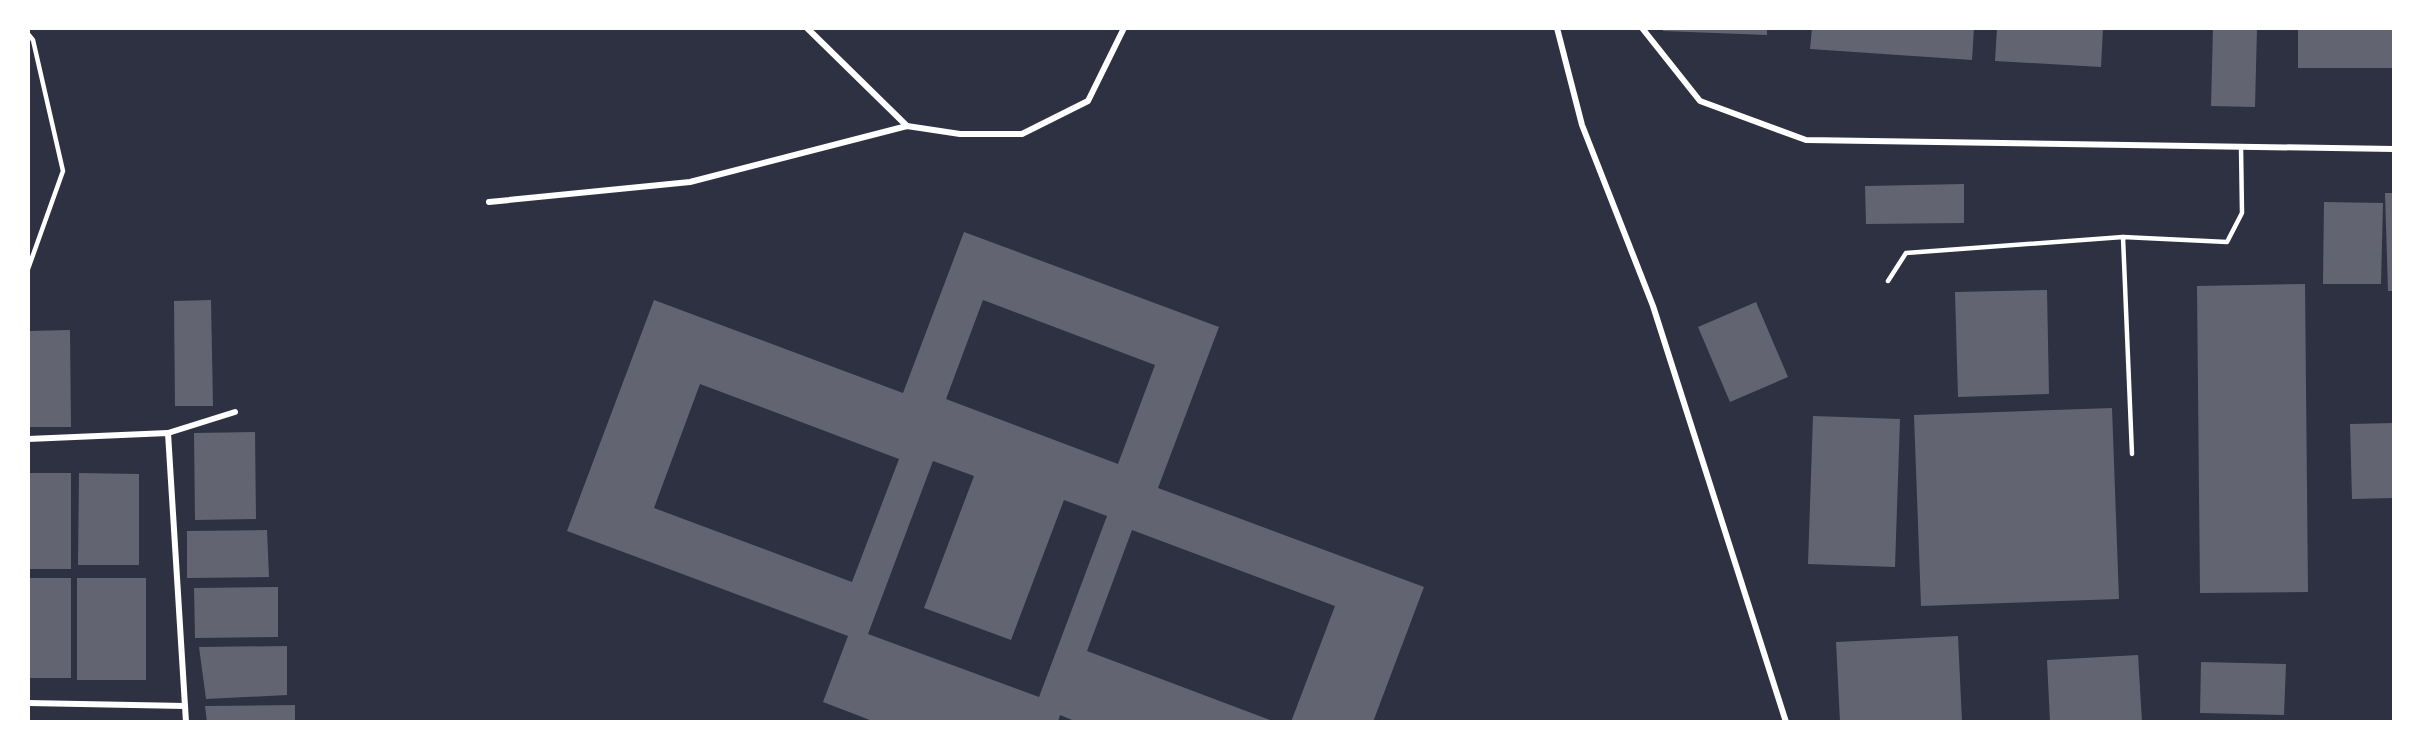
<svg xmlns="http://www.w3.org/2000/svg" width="2422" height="750" viewBox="0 0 2422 750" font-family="'Nunito Sans',sans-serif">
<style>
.building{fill:#626471;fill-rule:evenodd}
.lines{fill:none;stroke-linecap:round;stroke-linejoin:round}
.service{stroke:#fff;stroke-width:4.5}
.minor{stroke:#fff;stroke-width:6}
</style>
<rect width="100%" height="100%" fill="#2d3142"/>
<!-- building -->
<g class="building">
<polygon points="1663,28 1767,28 1767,35 1663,31"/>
<polygon points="1812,28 1974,28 1972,60 1810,49"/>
<polygon points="1997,28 2103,28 2101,67 1995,61"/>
<polygon points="2213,28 2257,28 2255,107 2211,106"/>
<rect x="2298" y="28" width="96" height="40"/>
<polygon points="1964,184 1964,223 1866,224 1865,186"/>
<polygon points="2385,193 2394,193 2394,291 2388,291"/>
<polygon points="2324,202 2383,203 2381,284 2323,284"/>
<path d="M 964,232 L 1219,327 L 1158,488 L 1424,587 L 1373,722 L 1291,722 L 1335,606 L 1132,530 L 1087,651 L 1275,722 L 1077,722 L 1060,715 L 1058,722 L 875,722 L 823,702 L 848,636 L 567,531 L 654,300 L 903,393 ZM 983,300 L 1155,365 L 1118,464 L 946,399 ZM 700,384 L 899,459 L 852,582 L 654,508 ZM 933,461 L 974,476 L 924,608 L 1011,640 L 1064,500 L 1107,516 L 1039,697 L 868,634 Z"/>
<polygon points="2305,284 2308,592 2200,593 2197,286"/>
<polygon points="2047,290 2049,394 1958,397 1955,292"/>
<polygon points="211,300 213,406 175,406 174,301"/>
<polygon points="1756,302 1788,377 1730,402 1698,327"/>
<polygon points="70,330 71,427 28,427 28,331"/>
<polygon points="2112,408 2119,599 1921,606 1914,415"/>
<polygon points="1813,416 1900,419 1895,567 1808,564"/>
<polygon points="2394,423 2394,498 2352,499 2350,424"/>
<polygon points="255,432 256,519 195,520 194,433"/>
<rect x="28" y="473" width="43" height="96"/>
<polygon points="79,473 139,474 139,565 78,565"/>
<polygon points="267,530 269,577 187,578 187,531"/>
<rect x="28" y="578" width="43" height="100"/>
<rect x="77" y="578" width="69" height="102"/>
<polygon points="278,587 278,637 195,638 194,588"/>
<polygon points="1958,636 1962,722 1840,722 1836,642"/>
<polygon points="287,646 287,695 206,699 199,647"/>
<polygon points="2138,655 2142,722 2050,722 2047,660"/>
<polygon points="2201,662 2286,664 2284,715 2200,713"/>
<polygon points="295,705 295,722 207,722 205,706"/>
</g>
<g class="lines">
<!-- service -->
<g class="service">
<polyline points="28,34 33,40 63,171 28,269"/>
<polyline points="2123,237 2132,454"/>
<polyline points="1888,281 1906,253 2123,237 2227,242 2242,213 2241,147"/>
</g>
<!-- minor -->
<g class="minor">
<polyline points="807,28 907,126"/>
<polyline points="1557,28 1582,125 1653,306 1786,722"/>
<polyline points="1642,28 1700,101 1806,140 2394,149"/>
<polyline points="489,202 690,182 907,126 960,134 1022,134 1088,101 1124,28"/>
<polyline points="168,433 235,412"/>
<polyline points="28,439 168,433 186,722"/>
<polyline points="28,703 185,706"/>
</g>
</g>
<!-- border -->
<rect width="2422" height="750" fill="none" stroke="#ffffff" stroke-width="60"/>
</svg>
